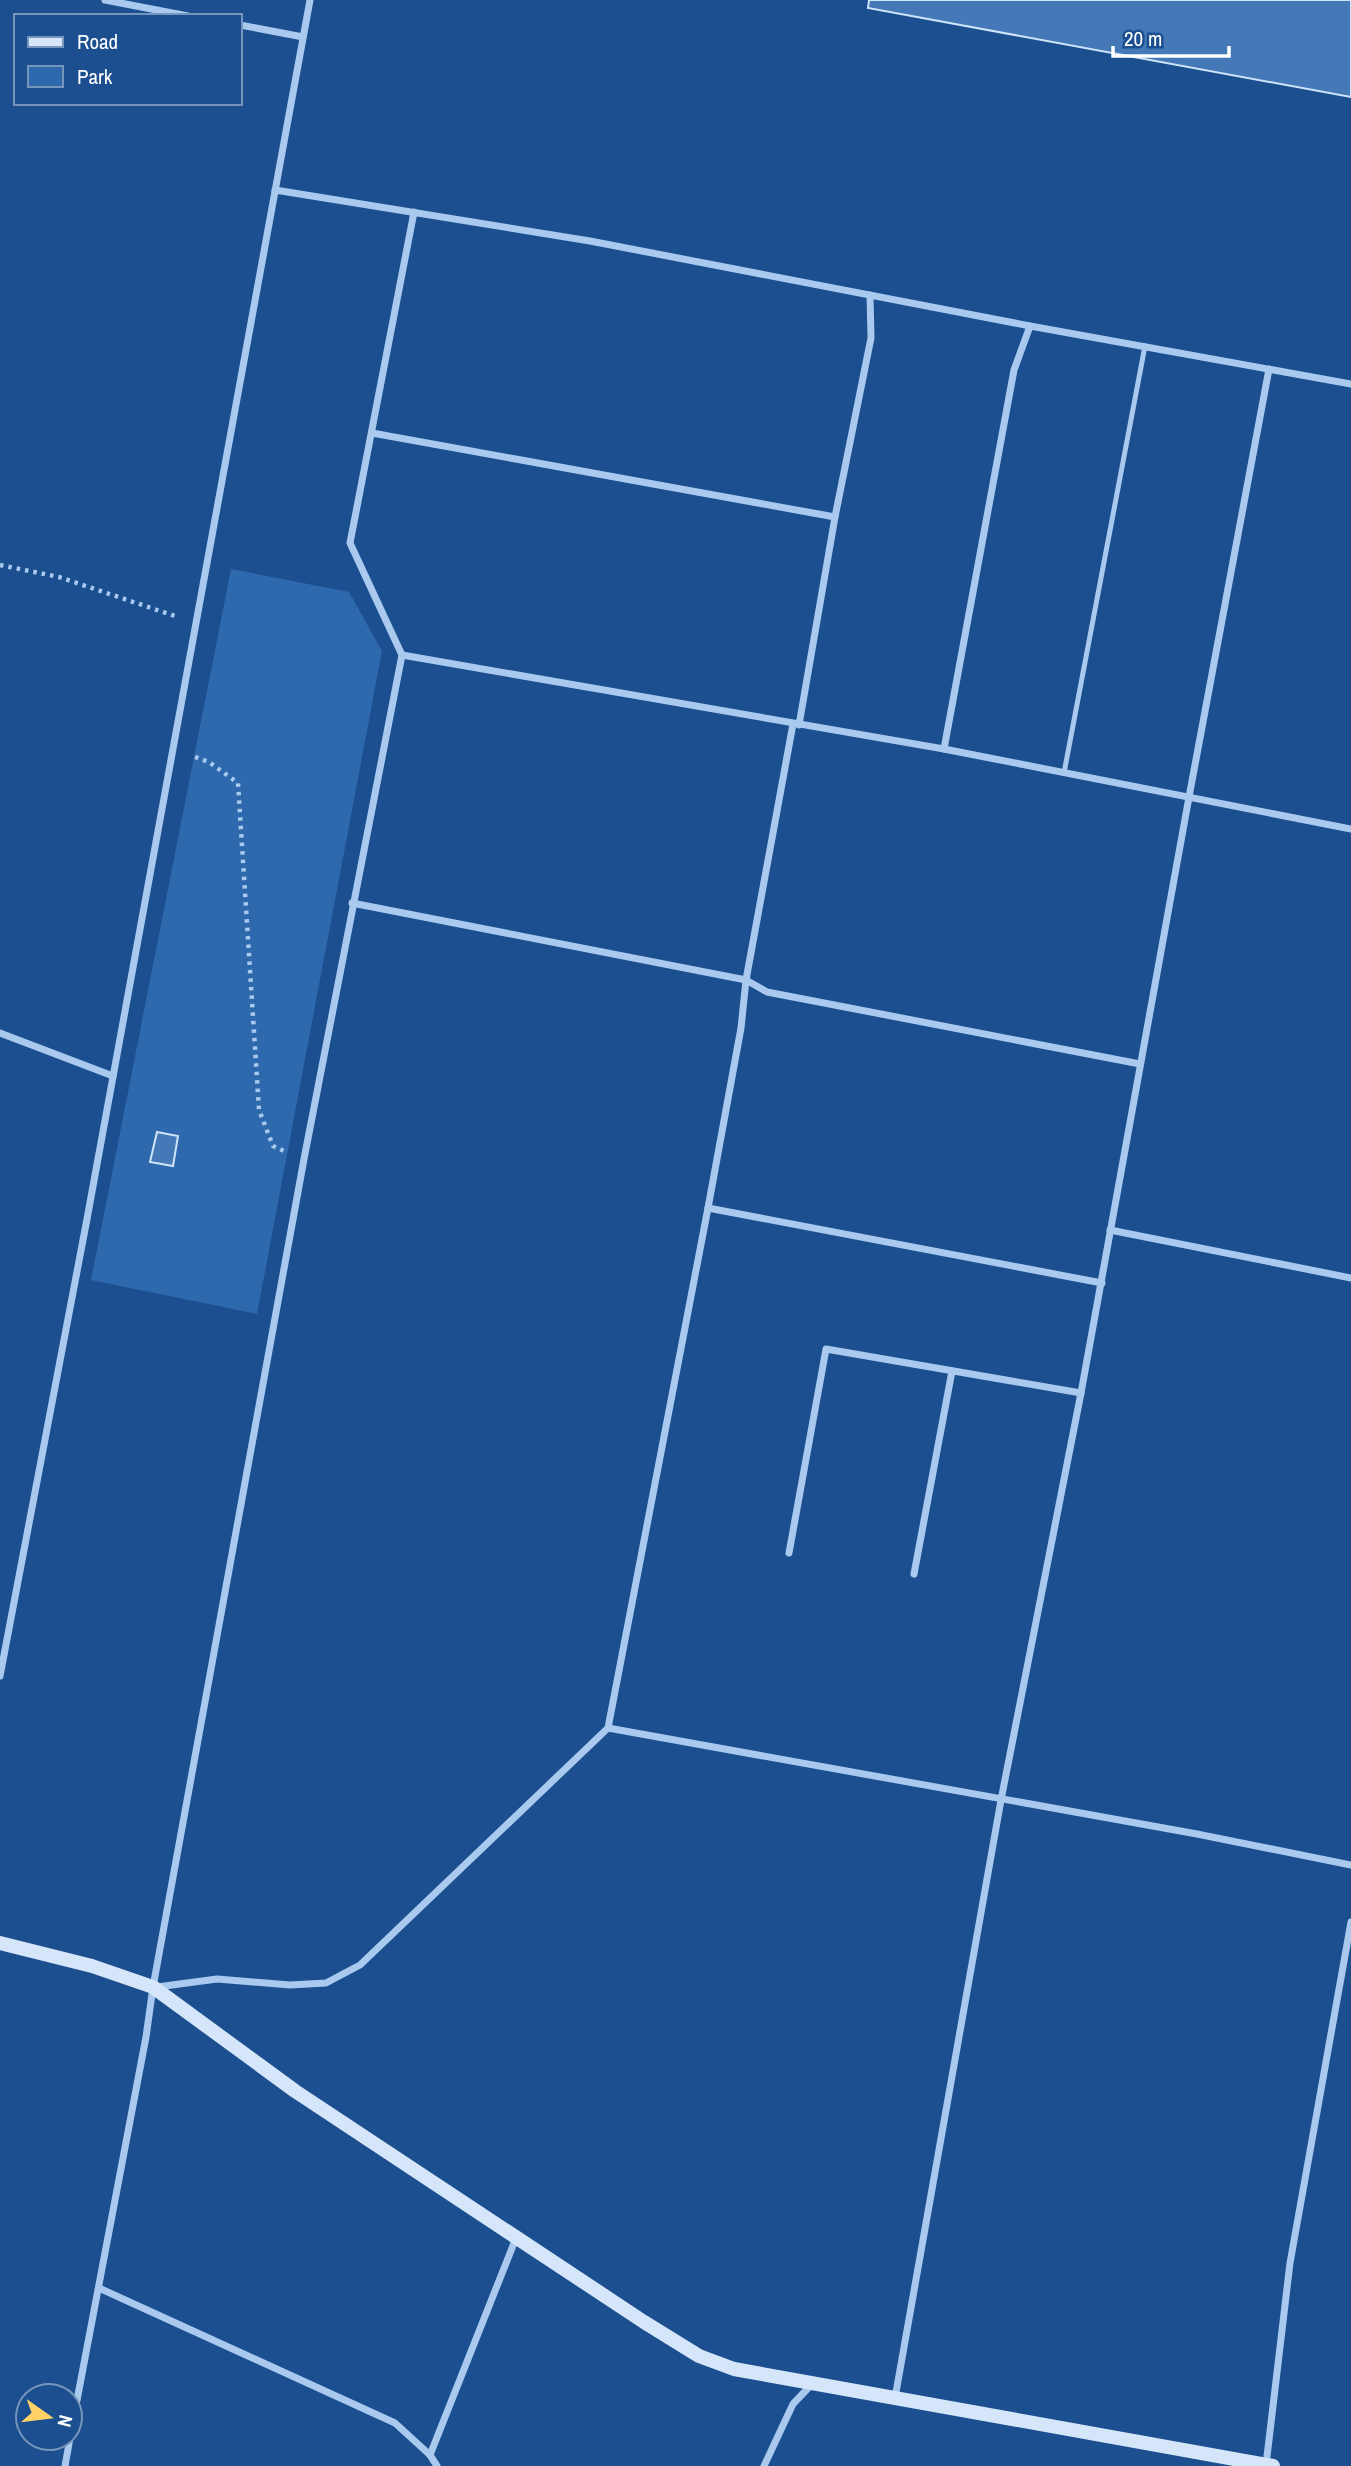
<svg xmlns="http://www.w3.org/2000/svg" width="1351" height="2466" viewBox="0 0 1351 2466" font-family="'Archivo Narrow',sans-serif">
<style>
.green{fill:#2e69ad}
.building{fill:#4478b7;stroke:#cfe3fa;stroke-width:2}
.lines{fill:none;stroke-linecap:round;stroke-linejoin:round}
.path{stroke:#a9c9ee;stroke-width:4.5;stroke-dasharray:3.5 5;stroke-linecap:butt}
.lane{stroke:#a9c9ee;stroke-width:5}
.street{stroke:#a9c9ee;stroke-width:7}
.secondary{stroke:#d6e6fa;stroke-width:14}
</style>
<rect width="100%" height="100%" fill="#1b4f8f"/>
<!-- green -->
<polygon class="green" points="231,569 349,592 382,651 257,1314 91,1280"/>
<!-- building -->
<g class="building">
<polygon points="869,0 1351,0 1351,97 868,8"/>
<polygon points="157,1132 178,1136 173,1166 150,1162"/>
</g>
<g class="lines">
<!-- path -->
<g class="path">
<polyline points="0,565 59,577 175,616"/>
<polyline points="195,757 209,762 238,783 259,1110 273,1146 284,1151"/>
</g>
<!-- lane -->
<polyline class="lane" points="1064,773 1145,346"/>
<!-- street -->
<g class="street">
<polyline points="105,0 188,16"/>
<polyline points="240,25 303,37"/>
<polyline points="275,190 590,241 1030,326 1351,384"/>
<polyline points="372,433 835,517"/>
<polyline points="402,655 944,749 1351,829"/>
<polyline points="799,725 835,517 871,338 870,295"/>
<polyline points="944,749 1014,370 1030,326"/>
<polyline points="352,903 746,980 767,992 1140,1064"/>
<polyline points="0,1033 113,1076"/>
<polyline points="708,1208 1102,1283"/>
<polyline points="1110,1230 1351,1278"/>
<polyline points="789,1553 826,1349 1081,1393"/>
<polyline points="914,1574 952,1371"/>
<polyline points="0,1676 87,1219 310,0"/>
<polyline points="608,1728 1197,1834 1351,1865"/>
<polyline points="157,1987 217,1979 290,1985 326,1983 360,1965 608,1728 708,1208 741,1028 746,980 793,724"/>
<polyline points="99,2288 395,2423 430,2455 437,2466"/>
<polyline points="895,2398 1001,1800 1081,1393 1189,797 1269,369"/>
<polyline points="70,2437 146,2037 153,1987 304,1159 402,655 350,543 414,212"/>
<polyline points="430,2455 516,2238"/>
<polyline points="1266,2465 1290,2263 1351,1922"/>
<polyline points="65,2466 70,2438"/>
<polyline points="764,2466 793,2404 812,2384"/>
</g>
<!-- secondary -->
<polyline class="secondary" points="0,1943 92,1966 153,1987 295,2091 644,2322 699,2356 734,2369 1273,2466"/>
</g>
<!-- legend -->
<rect x="14" y="14" width="228" height="91" fill="#1b4f8f" stroke="#7695bc" stroke-width="2"/>
<rect x="28" y="37" width="35" height="10" fill="#d6e6fa" stroke="#7695bc" stroke-width="2"/>
<text x="77" y="49" font-size="21" fill="#ffffff">Road</text>
<rect x="28" y="66" width="35" height="21" fill="#2e69ad" stroke="#7695bc" stroke-width="2"/>
<text x="77" y="84" font-size="21" fill="#ffffff">Park</text>
<!-- north arrow -->
<g transform="translate(49 2417) rotate(104)"><circle r="33" fill="#1b4f8f" stroke="#7695bc" stroke-width="2"/>
<path d="M0-5L12 26L0 18L-12 26Z" fill="#ffd166"/>
<text y="-10" font-size="19" font-weight="bold" text-anchor="middle" fill="#ffffff">N</text>
</g>
<!-- scale -->
<path d="M1113 46v10h116v-10" fill="none" stroke="#ffffff" stroke-width="3.5"/>
<text x="1124" y="46" font-size="21" fill="#ffffff" stroke="#1b4f8f" stroke-width="5" paint-order="stroke">20 m</text>
</svg>
